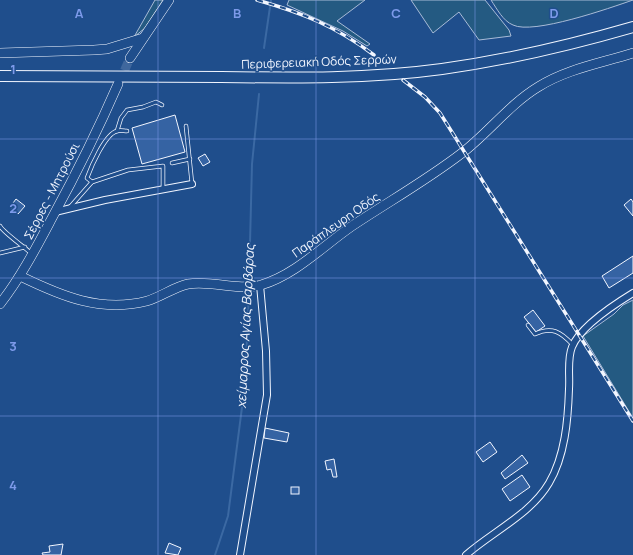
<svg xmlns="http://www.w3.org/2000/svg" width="633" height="555" viewBox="0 0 633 555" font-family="Manrope,sans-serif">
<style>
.green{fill:#245a82;stroke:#a8bbd7}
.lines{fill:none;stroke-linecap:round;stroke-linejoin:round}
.stream{stroke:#3b69a3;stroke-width:2}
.building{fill:#3563a3;stroke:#f2f6ff}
.secondary-tunnel{stroke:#3f679d;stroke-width:9;stroke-dasharray:9 4.5;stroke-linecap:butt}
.lane-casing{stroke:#f2f6ff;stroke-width:4.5}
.street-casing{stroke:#f2f6ff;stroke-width:8}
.secondary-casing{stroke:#f2f6ff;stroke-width:10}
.primary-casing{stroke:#f2f6ff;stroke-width:12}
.lane{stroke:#1f4e8c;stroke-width:3}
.street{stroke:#1f4e8c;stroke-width:6}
.secondary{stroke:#1f4e8c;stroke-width:9}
.primary{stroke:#1f4e8c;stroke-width:10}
.rail-casing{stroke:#f2f6ff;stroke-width:3.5}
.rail{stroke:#1f4e8c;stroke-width:2;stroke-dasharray:6;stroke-linecap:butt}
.grid{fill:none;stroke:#7d9aea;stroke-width:1;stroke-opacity:0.55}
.labels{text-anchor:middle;stroke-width:3;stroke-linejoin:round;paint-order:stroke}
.street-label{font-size:12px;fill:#f2f6ff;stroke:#1f4e8c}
.water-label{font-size:13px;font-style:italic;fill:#f2f6ff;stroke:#1f4e8c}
.grid-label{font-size:13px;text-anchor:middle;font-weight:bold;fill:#7d9aea;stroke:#1f4e8c;stroke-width:3;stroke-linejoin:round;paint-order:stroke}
</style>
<rect width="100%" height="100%" fill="#1f4e8c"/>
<!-- green -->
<g class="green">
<polygon points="155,0 163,0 145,28 134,37"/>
<polygon points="289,0 365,0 337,21 370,44 367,46 343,31 287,5"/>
<polygon points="411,0 485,0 509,30 511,36 479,40 459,12 433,33"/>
<path d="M 491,0 L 633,0 C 610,8 533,35 513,25 C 503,21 497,9 491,0 Z"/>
<polygon points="633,300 633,418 583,336 614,314 623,305"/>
</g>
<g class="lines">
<!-- stream -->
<g class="stream">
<polyline points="264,48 271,0"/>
<polyline points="249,283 252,164 259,94"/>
<polyline points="215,555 228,516 245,384 249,289"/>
</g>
</g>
<!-- building -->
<g class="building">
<polygon points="175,115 185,152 142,164 132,128"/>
<polygon points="205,154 210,162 203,166 198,158"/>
<polygon points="16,199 25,206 18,214 10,207"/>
<polygon points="631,199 633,202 633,216 624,205"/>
<polygon points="633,256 633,273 609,288 602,276"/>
<polygon points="533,310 545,326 536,332 524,317"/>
<polygon points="265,428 289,433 287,442 264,438"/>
<polygon points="490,442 497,452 483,462 476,452"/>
<polygon points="522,455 528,463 505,479 501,473"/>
<polygon points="334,459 337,477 333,477 331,469 327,470 325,461"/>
<polygon points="522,475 530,487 510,501 502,489"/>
<rect x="291" y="487" width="8" height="7"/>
<polygon points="169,543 181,548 178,555 165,553"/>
<polygon points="63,544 61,555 43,555 42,553 50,552 49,546"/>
</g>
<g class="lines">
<!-- secondary-tunnel -->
<polyline class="secondary-tunnel" points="119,83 130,58"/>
<!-- lane casing -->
<g class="lane-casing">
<g id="lane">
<polyline points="186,126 192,184"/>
<polyline points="117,131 121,118 127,110 143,107 156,102 162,105"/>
<path d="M 127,131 C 124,131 120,130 117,131 C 105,134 91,167 87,178 L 92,182 L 128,170 L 163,166 L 163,190"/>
<polyline points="172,163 190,159"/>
<polyline points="70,207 92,182"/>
<path d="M 0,226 C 3,232 24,247 31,253"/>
<polyline points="0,253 25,247"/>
<path d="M 528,325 L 535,334 C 552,326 561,332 573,345"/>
</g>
</g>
<!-- street casing -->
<g class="street-casing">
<g id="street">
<polyline points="55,212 105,200 192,184"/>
<polyline points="240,555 267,395 266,351 260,285"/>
<path d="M 466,555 C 492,532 531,514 549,483 C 565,456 568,420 569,389 C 570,376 567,359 572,347 C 580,327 615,304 633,293"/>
</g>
</g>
<!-- secondary casing -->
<g class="secondary-casing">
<g id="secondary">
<polyline points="0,53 94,50 107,49 143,38"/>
<polyline points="130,58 169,0"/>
<path d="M 20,276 C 61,296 101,313 147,301 C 161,297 174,287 188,284 C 212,280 237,291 261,285 C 295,275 323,246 352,226 C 388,202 427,180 462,153 C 488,133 510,104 538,87 C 566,69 602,63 633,53"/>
<path d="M 0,304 C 21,277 36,248 52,218 C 76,174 98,130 118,84"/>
</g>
</g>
<!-- primary casing -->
<g class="primary-casing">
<path id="primary" d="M 0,76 C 74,76 148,77 221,77 C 295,78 369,79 442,69 C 507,60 571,45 633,27"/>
</g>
<!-- lane -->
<use href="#lane" class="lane"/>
<!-- street -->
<use href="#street" class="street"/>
<!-- secondary -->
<use href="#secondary" class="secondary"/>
<!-- primary -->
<use href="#primary" class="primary"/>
<!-- rail casing -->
<g class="rail-casing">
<g id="rail">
<path d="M 257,0 C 303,13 335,26 374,55"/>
<polyline points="403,80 425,97 440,113 633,421"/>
</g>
</g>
<!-- rail -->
<use href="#rail" class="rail"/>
</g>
<!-- grid -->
<path class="grid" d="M 158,0 L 158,555M 316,0 L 316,555M 475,0 L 475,555M 0,139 L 633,139M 0,278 L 633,278M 0,416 L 633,416"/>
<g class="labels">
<!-- street labels -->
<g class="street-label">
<text transform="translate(319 62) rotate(-2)" y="4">Περιφερειακή Οδός Σερρών</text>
<text transform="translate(52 191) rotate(-63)" y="4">Σέρρες - Μητρούσι</text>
<text transform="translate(336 225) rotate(-35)" y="4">Παράπλευρη Οδός</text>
</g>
<!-- water labels -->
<g class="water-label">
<text transform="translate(245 326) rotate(-87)" y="5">χείμαρρος Αγίας Βαρβάρας</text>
</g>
</g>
<g class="grid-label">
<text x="79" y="18">A</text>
<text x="237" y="18">B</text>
<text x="396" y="18">C</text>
<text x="554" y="18">D</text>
<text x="13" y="74">1</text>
<text x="13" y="213">2</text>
<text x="13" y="351">3</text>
<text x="13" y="490">4</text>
</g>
</svg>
